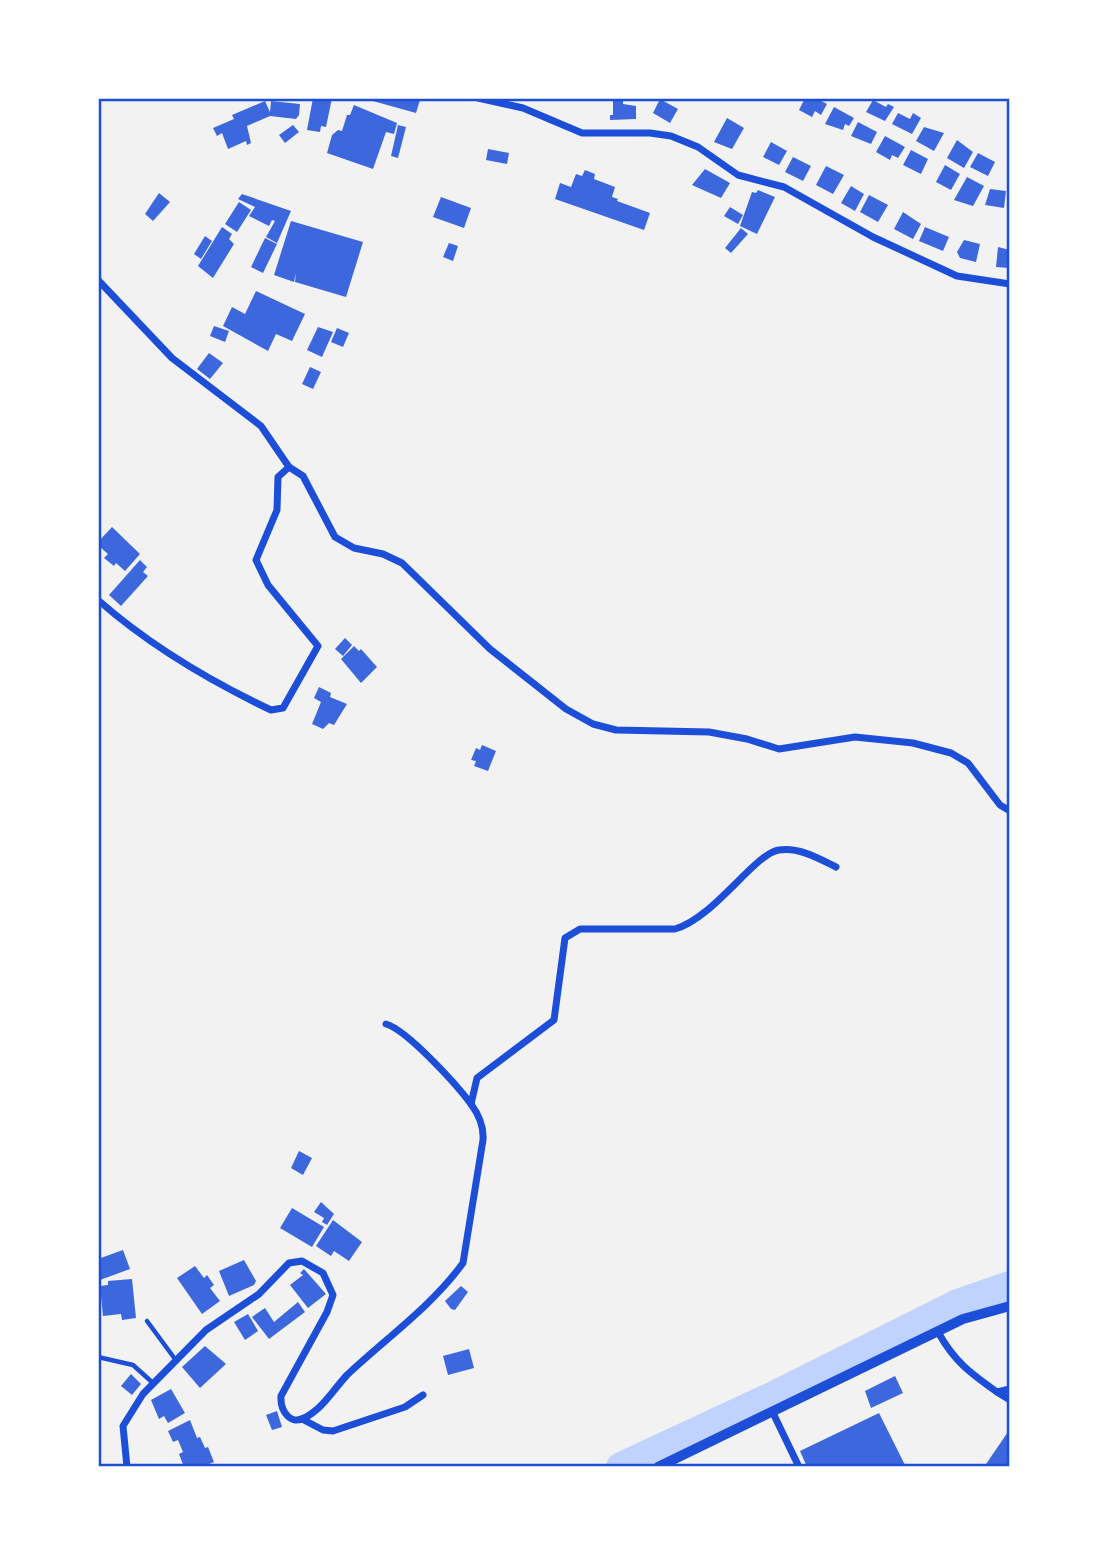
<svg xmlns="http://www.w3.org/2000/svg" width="1108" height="1565" viewBox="0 0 1108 1565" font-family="Barlow,sans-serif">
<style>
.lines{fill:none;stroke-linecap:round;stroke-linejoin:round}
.river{stroke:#bfd3fe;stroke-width:30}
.building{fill:#3d67dc}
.service{stroke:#1d4ed8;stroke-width:4.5}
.minor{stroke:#1d4ed8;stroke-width:7}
.tertiary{stroke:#1d4ed8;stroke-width:10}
.neatline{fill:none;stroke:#1d4ed8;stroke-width:2.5}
</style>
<rect width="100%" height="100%" fill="#f2f2f2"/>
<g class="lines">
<!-- river -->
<polyline class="river" points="621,1467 774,1396 958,1304 1010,1286"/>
</g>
<!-- building -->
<g class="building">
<polygon points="313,98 332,98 326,127 321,126 320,132 307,130"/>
<polygon points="362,98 415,98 420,100 416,113"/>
<polygon points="805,98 816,98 827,104 821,115 815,111 812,117 799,110"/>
<polygon points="613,99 623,99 623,104 636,106 636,119 610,120 610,115 613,115"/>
<polygon points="660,99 678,109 670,123 653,113"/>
<polygon points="873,100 886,107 888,104 894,107 885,121 866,112"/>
<polygon points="265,101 270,112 271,101 300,104 299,115 296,119 270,116 247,126 251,143 247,145 246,141 228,149 222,133 217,136 213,128 234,119 232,115"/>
<polygon points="354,105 397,123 394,134 386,132 373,169 327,153 332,135 338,130 342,131 347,115 350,115"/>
<polygon points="834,107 854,118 849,126 845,124 843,130 825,124"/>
<polygon points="898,113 910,119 913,113 921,118 912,134 892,124"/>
<polygon points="727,118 744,128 732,149 714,142"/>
<polygon points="858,122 877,132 871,144 851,136"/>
<polygon points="293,125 299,132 285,143 279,135"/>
<polygon points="398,125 406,127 398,158 391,156"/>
<polygon points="924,127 944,133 934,151 916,141"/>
<polygon points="885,136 905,147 898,158 892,155 890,160 876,152"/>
<polygon points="957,140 973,152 964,168 947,158"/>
<polygon points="771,142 787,151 779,165 763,157"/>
<polygon points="488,149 509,153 507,164 486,160"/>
<polygon points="911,150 928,159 921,174 903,165"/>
<polygon points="978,153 995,162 988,176 970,167"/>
<polygon points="793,157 811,166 803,181 785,172"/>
<polygon points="945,165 960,174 951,190 936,182"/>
<polygon points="826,166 844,175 833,194 816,185"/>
<polygon points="705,169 730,183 721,198 692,185"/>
<polygon points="585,170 595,174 594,179 615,187 612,197 618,199 617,201 650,213 644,230 555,199 560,183 571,187 576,174 582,176"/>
<polygon points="967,177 984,186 973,206 954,200"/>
<polygon points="851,186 864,194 855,211 841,203"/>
<polygon points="990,189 1006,191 1004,208 985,205"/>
<polygon points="758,190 775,197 757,234 740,226 752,192 756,193"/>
<polygon points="159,193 170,202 153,221 145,214"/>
<polygon points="242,194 291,211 277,243 266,237 275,221 272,220 269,226 249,216 255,207 238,199"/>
<polygon points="869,195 888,205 878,222 860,212"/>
<polygon points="441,197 471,208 464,228 433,217"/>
<polygon points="239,202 251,210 237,232 225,224"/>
<polygon points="730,207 743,215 738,224 724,216"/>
<polygon points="903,212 921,224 913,239 894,229"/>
<polygon points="291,221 363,242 346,297 295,282 296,273 294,282 274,275"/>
<polygon points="222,227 232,234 229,239 234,244 213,278 198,266"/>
<polygon points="925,227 949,237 943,251 919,241"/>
<polygon points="741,228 748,234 731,253 725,248"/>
<polygon points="205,236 212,241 201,259 194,254"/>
<polygon points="265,238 277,244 263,273 251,267"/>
<polygon points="964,240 980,244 976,262 960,258 957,252"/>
<polygon points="449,243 458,246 453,261 443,257"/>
<polygon points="998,247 1010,250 1010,268 996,267"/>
<polygon points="256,291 305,314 292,341 276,334 268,351 223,326 232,307 245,314"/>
<polygon points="214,326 229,331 225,342 210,336"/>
<polygon points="318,327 333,332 322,357 307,350"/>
<polygon points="337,328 349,333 343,347 331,342"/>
<polygon points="209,353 223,363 210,379 197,369"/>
<polygon points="310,367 321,372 313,389 302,384"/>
<polygon points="112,527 140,554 125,571 116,563 114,566 104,558 108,554 100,547 98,549 98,542"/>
<polygon points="140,560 147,567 143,572 148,576 121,606 109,595"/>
<polygon points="345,638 352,645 343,656 335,649"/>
<polygon points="354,646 359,651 361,649 377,667 361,683 341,659"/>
<polygon points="319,687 331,693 330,697 347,704 334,725 329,723 323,729 312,724 321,702 314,698"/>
<polygon points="482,745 496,751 488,771 474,766 476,761 471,760 476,748 480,750"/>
<polygon points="299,1151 312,1158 303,1175 291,1168"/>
<polygon points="321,1202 334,1214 327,1225 322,1222 324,1218 314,1212"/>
<polygon points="292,1208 324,1227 312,1247 280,1228"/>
<polygon points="333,1220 362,1242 349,1261 334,1251 331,1256 316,1246"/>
<polygon points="123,1250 130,1269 100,1280 98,1259"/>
<polygon points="244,1260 256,1281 254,1285 229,1296 219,1271"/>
<polygon points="195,1266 204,1278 207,1275 214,1285 210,1288 220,1301 202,1314 177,1278"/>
<polygon points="304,1269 326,1294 308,1308 290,1285 303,1275 300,1273"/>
<polygon points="132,1279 136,1318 122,1320 121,1314 103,1316 100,1286 108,1285 108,1281"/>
<polygon points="461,1286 468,1292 455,1310 451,1309 445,1301"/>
<polygon points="298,1302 305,1312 269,1339 252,1317 265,1308 274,1322"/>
<polygon points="248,1314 258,1331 245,1340 234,1322"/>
<polygon points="205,1346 226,1364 200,1388 182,1367"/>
<polygon points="469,1349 474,1368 448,1375 443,1356"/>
<polygon points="131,1374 141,1384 132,1395 121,1386"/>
<polygon points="895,1376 903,1393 871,1408 865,1391"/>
<polygon points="171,1389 185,1413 168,1423 164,1416 159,1419 151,1400"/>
<polygon points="277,1411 282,1427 272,1430 266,1415"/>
<polygon points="879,1413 906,1467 807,1467 800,1451"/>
<polygon points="190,1420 197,1438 200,1437 205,1448 208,1447 214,1462 202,1467 184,1467 179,1454 183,1452 178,1440 173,1442 168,1431"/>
<polygon points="1010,1429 1010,1467 984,1467"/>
</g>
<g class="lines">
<!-- service -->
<g class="service">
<polyline points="147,1321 175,1359"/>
<polyline points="98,1357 133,1365 153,1383"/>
</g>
<!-- minor -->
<g class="minor">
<polyline points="478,98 523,108 582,133 650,133 671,136 698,147 738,175 784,187 873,237 957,276 1010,284"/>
<polyline points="98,280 172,358 261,426 289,467 303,476 335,537 354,548 383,554 402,563 490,649 566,709 593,724 616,730 709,732 747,739 779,749 855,737 913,743 951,753 968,763 1000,805 1010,811"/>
<path d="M 98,600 C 149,645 210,681 271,710 L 283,708 L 318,646 L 268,585 L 256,560 L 277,510 L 278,477 L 289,467"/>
<path d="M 471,1104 L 477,1078 L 554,1020 L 565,938 L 580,929 L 675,929 C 714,918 755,853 779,850 C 799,847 818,858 836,867"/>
<path d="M 938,1332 C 954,1361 970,1373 997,1392 L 1010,1389"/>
<polyline points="997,1392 1010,1400"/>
<polyline points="773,1413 799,1467"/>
<polyline points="302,1419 323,1430 333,1431 405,1407 423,1395"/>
<path d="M 127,1467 L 123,1426 L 143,1394 L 206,1330 L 259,1294 L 289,1263 L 302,1261 L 323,1273 L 333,1295 L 327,1312 L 281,1396 C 280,1410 290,1427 306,1417 C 323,1408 334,1389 347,1375 C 385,1339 432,1306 463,1263 L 483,1140 C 484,1127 479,1115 471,1104 C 457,1085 407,1030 386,1024"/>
</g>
<!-- tertiary -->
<polyline class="tertiary" points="658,1467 963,1319 1010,1306"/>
</g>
<!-- border -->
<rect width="1108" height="1565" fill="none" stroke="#ffffff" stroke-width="200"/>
<rect x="100" y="100" width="908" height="1365" class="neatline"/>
</svg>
